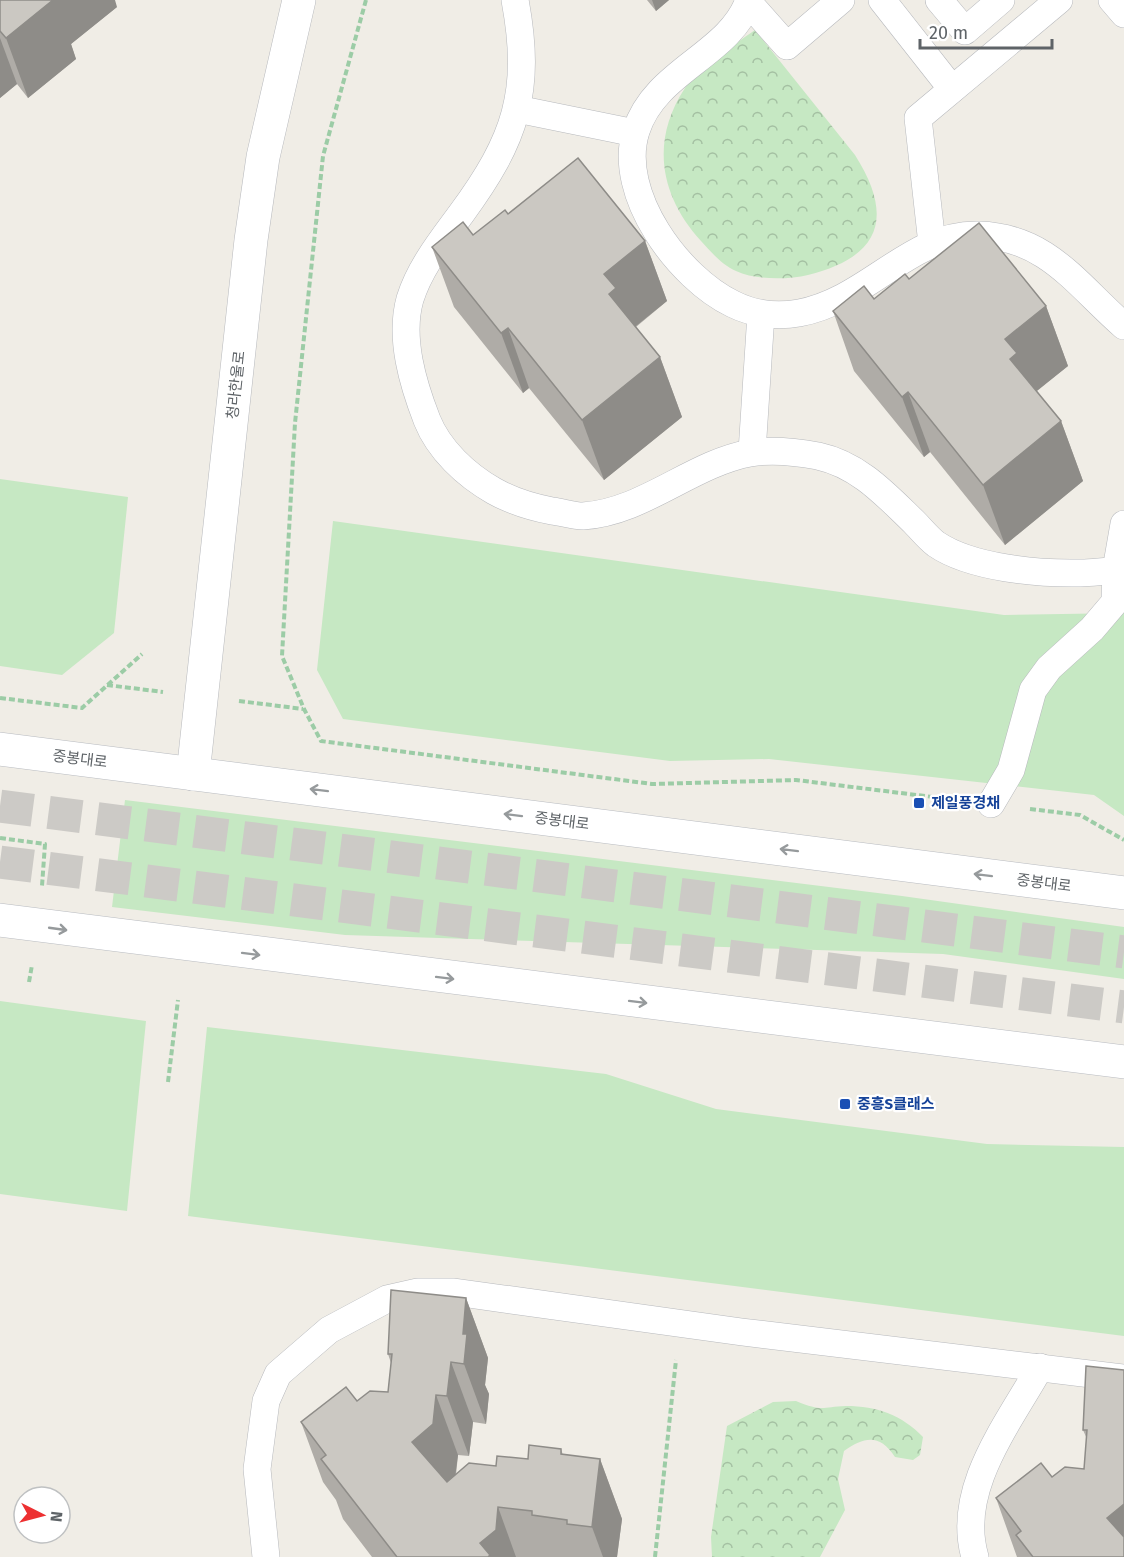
<svg xmlns="http://www.w3.org/2000/svg" width="1124" height="1557" viewBox="0 0 1124 1557" font-family="'Fira Sans','Noto Sans KR',sans-serif">
<style>
.grass{fill:#c6e8c3}
.park{fill:url(#park-crowns)}
.lines{fill:none;stroke-linecap:round;stroke-linejoin:round}
.secondary-tunnel{stroke:#cccac6;stroke-width:33;stroke-dasharray:33 16;stroke-linecap:butt}
.service-casing{stroke:#b7b9bd;stroke-width:28}
.minor-casing{stroke:#b7b9bd;stroke-width:34}
.secondary-casing{stroke:#b8bbc0;stroke-width:34}
.path{stroke:#9ccca6;stroke-width:4;stroke-dasharray:6 3;stroke-linecap:butt}
.service{stroke:#fff;stroke-width:27}
.minor{stroke:#fff;stroke-width:33}
.secondary{stroke:#fff;stroke-width:33}
.wall{fill:#afaca7}
.shaded-wall{fill:#8e8c88}
.building{fill:#cbc8c2;stroke:#8e8c88;stroke-width:1.5}
.oneway{stroke:#969a9c}
.transit-dot{fill:#1a4fb4;stroke:#fff;stroke-width:2}
.labels{text-anchor:middle;stroke-width:4.5;stroke-linejoin:round;paint-order:stroke}
.street-label{font-size:15px;fill:#5e6367;stroke:#fff}
.transit-label{font-size:15px;font-weight:bold;fill:#164399;stroke:#fff;text-anchor:start}
</style>
<defs>
<pattern id="park-crowns" width="20" height="18" patternUnits="userSpaceOnUse" patternTransform="scale(1.5)"><rect width="20" height="18" fill="#c6e8c3"/><path d="M2 6a3 3 0 1 1 6 0M12 15a3 3 0 1 1 6 0" fill="none" stroke="#a4c0a2"/></pattern>
</defs>
<rect width="100%" height="100%" fill="#f0ede6"/>
<!-- grass -->
<g class="grass">
<polygon points="0,479 128,497 114,633 62,675 0,666"/>
<polygon points="333,521 1004,615 1124,613 1124,816 1094,795 769,759 670,761 343,719 317,670"/>
<polygon points="125,800 902,896 1124,927 1124,979 943,954 345,935 112,907"/>
<polygon points="0,1001 146,1021 127,1211 0,1194"/>
<polygon points="207,1027 606,1074 716,1109 987,1144 1124,1147 1124,1336 188,1216"/>
</g>
<!-- park -->
<g class="park">
<path d="M 755,30 L 855,155 C 895,218 880,257 808,275 C 787,280 755,280 736,271 C 722,265 711,252 701,241 C 660,196 650,141 685,88 C 701,64 733,46 755,30 Z"/>
<path d="M 796,1401 C 823,1412 821,1407 846,1406 C 877,1406 902,1415 923,1437 L 920,1455 L 913,1460 L 895,1457 C 880,1434 865,1436 844,1451 L 838,1479 L 845,1510 L 820,1557 L 712,1557 L 711,1537 L 727,1426 L 773,1402 Z"/>
</g>
<g class="lines">
<!-- secondary-tunnel -->
<g class="secondary-tunnel">
<polyline points="0,806 1124,952"/>
<polyline points="0,862 1124,1007"/>
</g>
<!-- service casing -->
<g class="service-casing">
<g id="service">
<path d="M 515,0 C 532,92 516,139 461,214 C 442,240 420,267 410,299 C 399,338 413,384 427,420 C 439,450 466,475 494,491 C 512,501 531,507 552,511 C 562,512 573,516 583,516 C 644,512 691,464 750,453 C 772,449 797,452 818,456 C 859,465 885,494 914,522 C 921,529 928,538 936,544 C 971,568 1039,574 1081,573 C 1095,573 1109,570 1124,571"/>
<path d="M 749,0 C 730,55 655,70 636,131 C 616,194 679,278 733,304 C 753,314 777,317 799,313 C 869,300 910,233 979,235 C 1047,237 1076,284 1124,326"/>
<polyline points="882,0 952,89"/>
<polyline points="939,0 965,31 1001,0"/>
<polyline points="1112,0 1124,14"/>
<polyline points="748,2 787,46 841,0"/>
<polyline points="517,109 635,133"/>
<polyline points="932,244 918,118 1059,0"/>
<polyline points="752,452 761,314"/>
<polyline points="991,804 1011,770 1033,690 1049,668 1092,629 1115,602 1116,570 1124,524"/>
<polyline points="266,1557 257,1469 266,1401 278,1374 329,1330 387,1299 418,1292 454,1292 742,1332 1124,1378"/>
<path d="M 975,1557 C 955,1489 1009,1423 1040,1367"/>
</g>
</g>
<!-- minor casing -->
<g class="minor-casing">
<polyline id="minor" points="193,774 251,240 263,157 299,0"/>
</g>
<!-- secondary casing -->
<g class="secondary-casing">
<g id="secondary">
<polyline points="0,749 1124,893"/>
<polyline points="0,920 1124,1062"/>
</g>
</g>
<!-- path -->
<g class="path">
<polyline points="366,0 323,156 295,423 282,656 304,709 321,741 652,784 796,780 957,800"/>
<polyline points="107,685 163,692"/>
<polyline points="0,698 82,708 142,654"/>
<polyline points="239,701 303,709"/>
<polyline points="1030,809 1080,815 1124,840"/>
<polyline points="0,838 45,844 42,886"/>
<polyline points="29,982 32,965"/>
<polyline points="168,1082 178,1000"/>
<polyline points="655,1557 676,1360"/>
</g>
<!-- service -->
<use href="#service" class="service"/>
<!-- minor -->
<use href="#minor" class="minor"/>
<!-- secondary -->
<use href="#secondary" class="secondary"/>
</g>
<!-- wall -->
<g class="wall">
<polygon points="0,0 117,7 71,44 76,59 28,98 17,84 0,98"/>
<polygon points="647,0 669,0 656,11"/>
<polygon points="508,214 645,241 667,301 636,327 660,357 682,417 604,480 529,388 523,393 454,307 432,247 473,235"/>
<polygon points="874,299 1046,306 1068,366 1036,391 1061,421 1083,481 1005,545 930,452 924,457 854,371 833,311"/>
<polygon points="466,1298 488,1358 485,1385 489,1394 486,1424 473,1422 469,1456 458,1455 456,1475 528,1459 561,1449 563,1455 600,1459 622,1519 617,1557 372,1557 343,1519 336,1500 323,1482 301,1422 388,1392 391,1363 388,1354"/>
<polygon points="1086,1366 1124,1557 1017,1557 996,1498 1052,1477 1084,1469 1087,1439 1083,1430"/>
</g>
<!-- shaded-wall -->
<g class="shaded-wall">
<polygon points="50,0 115,0 117,7 71,44 76,59 28,98 6,38"/>
<polygon points="652,0 669,0 656,11"/>
<polygon points="0,38 17,84 0,98"/>
<polygon points="645,241 667,301 631,330 609,294 604,274"/>
<polygon points="1046,306 1068,366 1032,395 1010,359 1005,339"/>
<polygon points="508,328 529,388 523,393 501,333"/>
<polygon points="660,357 682,417 604,480 582,420"/>
<polygon points="908,392 930,452 924,457 902,397"/>
<polygon points="1061,421 1083,481 1005,545 983,485"/>
<polygon points="466,1298 488,1358 485,1385 489,1394 486,1424 464,1364 463,1334"/>
<polygon points="451,1362 473,1422 469,1456 447,1396"/>
<polygon points="436,1395 458,1455 454,1485 434,1502 412,1442"/>
<polygon points="600,1459 622,1519 617,1557 603,1557 592,1527"/>
<polygon points="1124,1504 1124,1557 1107,1518"/>
<polygon points="498,1507 516,1557 485,1557 480,1543"/>
</g>
<!-- building -->
<g class="building">
<polygon points="0,0 53,0 6,38 0,31"/>
<polygon points="578,158 645,241 604,274 616,288 609,294 660,357 582,420 508,328 501,333 432,247 463,222 473,235 505,210 508,214"/>
<polygon points="979,223 1046,306 1005,339 1017,353 1010,359 1061,421 983,485 908,392 902,397 833,311 864,286 874,299 905,274 909,279"/>
<polygon points="391,1290 466,1298 463,1334 467,1334 464,1364 451,1362 447,1396 436,1395 433,1424 412,1442 447,1482 469,1463 496,1466 497,1456 528,1459 529,1445 561,1449 561,1454 600,1459 592,1527 567,1524 567,1520 532,1515 532,1511 498,1507 496,1530 480,1543 490,1555 488,1557 397,1557 321,1459 326,1455 301,1422 346,1387 357,1401 370,1391 388,1392 392,1354 388,1354"/>
<polygon points="1086,1366 1124,1370 1124,1504 1107,1518 1124,1537 1124,1557 1033,1557 1016,1535 1021,1531 996,1498 1041,1463 1052,1477 1065,1467 1084,1469 1087,1430 1083,1430"/>
</g>
<!-- one-way arrows -->
<defs><path id="oneway-shaft" d="M-6 0H5M1.5-3L5.5 0L1.5 3" fill="none" stroke-width="1.6" stroke-linecap="round" stroke-linejoin="round" transform="scale(1.5)"/></defs>
<g class="oneway">
<use href="#oneway-shaft" transform="translate(319 790) rotate(-173)"/>
<use href="#oneway-shaft" transform="translate(513 815) rotate(-173)"/>
<use href="#oneway-shaft" transform="translate(789 850) rotate(-173)"/>
<use href="#oneway-shaft" transform="translate(983 875) rotate(-173)"/>
<use href="#oneway-shaft" transform="translate(58 929) rotate(8)"/>
<use href="#oneway-shaft" transform="translate(251 954) rotate(7)"/>
<use href="#oneway-shaft" transform="translate(445 978) rotate(7)"/>
<use href="#oneway-shaft" transform="translate(638 1002) rotate(7)"/>
</g>
<!-- markers -->
<g class="transit-dot">
<rect x="913" y="797" width="12" height="12" rx="3"/>
<rect x="839" y="1098" width="12" height="12" rx="3"/>
</g>
<g class="labels">
<!-- street labels -->
<g class="street-label">
<text transform="translate(236 385) rotate(-84)" y="5">청라한울로</text>
<text transform="translate(80 759) rotate(7)" y="5">중봉대로</text>
<text transform="translate(562 821) rotate(7)" y="5">중봉대로</text>
<text transform="translate(1044 883) rotate(7)" y="5">중봉대로</text>
</g>
<!-- transit labels -->
<g class="transit-label">
<text x="931" y="808">제일풍경채</text>
<text x="857" y="1109">중흥S클래스</text>
</g>
</g>
<!-- north arrow -->
<g transform="translate(42 1515) rotate(96)"><circle r="28" fill="#ffffff" stroke="#bfc1c2" stroke-width="1.5"/>
<path d="M0-4.5L10 22L0 15L-10 22Z" fill="#ed3031"/>
<text y="-9" font-size="16" font-weight="bold" text-anchor="middle" fill="#5e6367">N</text>
</g>
<!-- scale -->
<path d="M920 39v9h132v-9" fill="none" stroke="#5e6367" stroke-width="3"/>
<text x="929" y="39" font-size="18" fill="#5e6367" stroke="#ffffff" stroke-width="4.5" paint-order="stroke">20 m</text>
</svg>
